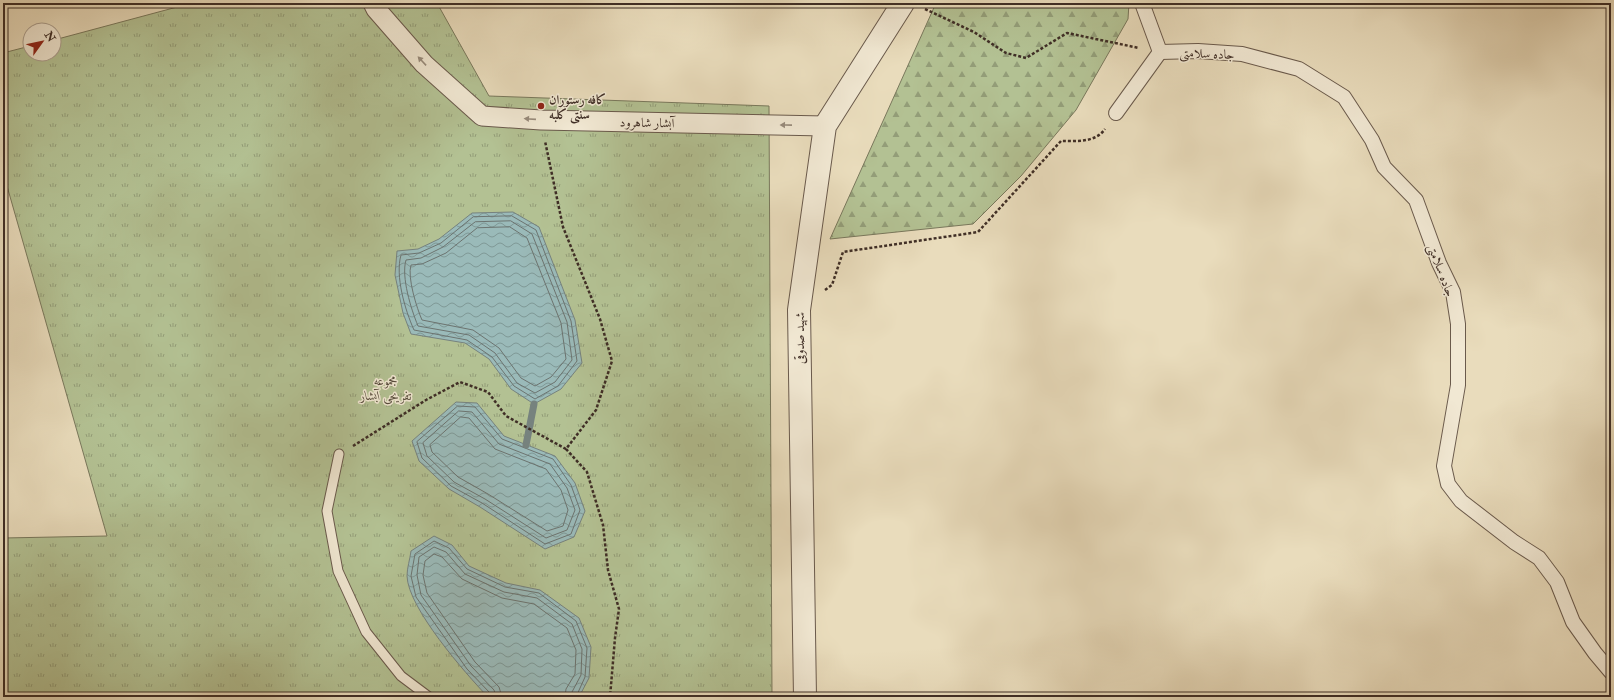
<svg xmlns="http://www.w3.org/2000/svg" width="1614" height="700" viewBox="0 0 1614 700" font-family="'IM FELL Double Pica',Amiri,serif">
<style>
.forest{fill:url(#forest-firs);stroke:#79785c}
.park{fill:url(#park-tufts);stroke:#79785c}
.water{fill:url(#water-waves);stroke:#76827e}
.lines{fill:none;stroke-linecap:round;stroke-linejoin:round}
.shore{stroke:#6c7470;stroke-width:1}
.stream{stroke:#76827e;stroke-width:7}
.service-casing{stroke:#6a5a4c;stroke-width:11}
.pedestrian-casing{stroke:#6a5a4c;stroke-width:16}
.minor-casing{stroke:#6a5a4c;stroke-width:21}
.tertiary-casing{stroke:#6a5a4c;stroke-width:24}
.path{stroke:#3f2e26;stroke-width:2.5;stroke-dasharray:3 2;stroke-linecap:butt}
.service{stroke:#f1e8d3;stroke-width:9}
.pedestrian{stroke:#f1e8d3;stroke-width:14}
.minor{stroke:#f1e8d3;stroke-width:19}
.tertiary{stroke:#f1e8d3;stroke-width:22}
.oneway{fill:#988b7c}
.poi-dot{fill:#8f2418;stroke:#f1e8d3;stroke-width:1.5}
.labels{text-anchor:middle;stroke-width:3;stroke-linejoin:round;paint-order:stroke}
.street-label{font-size:13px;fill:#3f2e26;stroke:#f1e8d3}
.poi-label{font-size:13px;font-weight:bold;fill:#3f2e26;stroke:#f1e8d3;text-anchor:start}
.park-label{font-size:13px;font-style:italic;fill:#564b3c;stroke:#f1e8d3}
</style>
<defs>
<pattern id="forest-firs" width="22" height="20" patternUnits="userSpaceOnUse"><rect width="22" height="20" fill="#b3c193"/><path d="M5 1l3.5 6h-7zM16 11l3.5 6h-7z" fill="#939d78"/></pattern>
<pattern id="park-tufts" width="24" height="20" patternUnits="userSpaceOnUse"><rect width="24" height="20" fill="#b3c193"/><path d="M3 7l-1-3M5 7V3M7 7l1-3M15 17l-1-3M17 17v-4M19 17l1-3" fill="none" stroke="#939d78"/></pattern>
<pattern id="water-waves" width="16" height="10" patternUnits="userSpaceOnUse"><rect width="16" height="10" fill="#9abab9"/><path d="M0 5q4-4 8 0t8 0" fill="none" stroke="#7f9896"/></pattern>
</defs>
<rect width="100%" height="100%" fill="#e9dcbc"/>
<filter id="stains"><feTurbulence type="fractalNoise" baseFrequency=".005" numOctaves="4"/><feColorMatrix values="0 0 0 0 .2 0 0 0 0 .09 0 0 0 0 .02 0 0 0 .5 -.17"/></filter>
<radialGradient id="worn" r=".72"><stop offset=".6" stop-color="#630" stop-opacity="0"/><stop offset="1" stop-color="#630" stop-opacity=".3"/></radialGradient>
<!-- forest -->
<polygon class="forest" points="936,3 1129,3 1128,19 1076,110 1021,176 973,224 830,239"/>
<!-- park -->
<polygon class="park" points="192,3 437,3 489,96 769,106 772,697 3,697 3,538 107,536 3,172 3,53 30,46 30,54 54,54 54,40"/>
<!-- water -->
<g class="water">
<polygon points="513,212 539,227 575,320 582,363 561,389 534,404 511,389 489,359 465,343 411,334 403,313 395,275 397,251 418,249 439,239 472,213"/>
<polygon points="456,402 477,403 504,436 555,456 575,483 585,511 574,537 545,549 480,507 449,489 419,461 412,441"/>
<path d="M 434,536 L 452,545 L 469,566 L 506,583 L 540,590 L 579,618 L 591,647 L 589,678 L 579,697 L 488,697 C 465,673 408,608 407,576 C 407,568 410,559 411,551 Z"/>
</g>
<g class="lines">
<!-- shore -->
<g class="shore">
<path d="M 512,216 L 536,230 L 571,321 L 577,361 L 558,386 L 535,399 L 514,386 L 492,357 L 467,340 L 414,330 C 405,310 395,276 401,255 L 419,253 L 441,243 L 473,217 Z"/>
<path d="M 511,221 L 532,234 L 567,322 L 572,360 L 555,382 L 535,393 L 517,383 L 495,353 L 469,335 L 418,326 C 411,309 401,277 406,260 L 421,258 L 443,247 L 475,222 Z"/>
<path d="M 510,227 L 527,238 L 561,323 L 566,359 L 551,377 L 535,386 L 521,378 L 499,348 L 473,330 L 422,320 C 417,309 407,277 411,265 L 422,264 L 446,253 L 477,228 Z"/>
<polygon points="458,406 475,407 502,439 553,459 571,485 580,510 571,534 545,544 482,503 451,486 422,458 417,442"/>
<polygon points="459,411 472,412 499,444 550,464 567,488 575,510 567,530 546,538 485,499 454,482 427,456 423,443"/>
<polygon points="461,417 469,418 495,449 546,469 561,490 568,510 563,526 547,531 488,494 458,477 432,452 430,445"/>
<polyline points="491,697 490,693 467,669 416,597 411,576 415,554 434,541 449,548 467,569 505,587 539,593 576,621 587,648 585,677 576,697"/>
<polyline points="496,697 494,690 471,666 421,595 417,575 419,557 434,547 446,552 465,574 504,592 537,598 572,624 582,649 581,675 572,692 571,697"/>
<polyline points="502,697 499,687 475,662 427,593 423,575 425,561 434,554 442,557 462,579 502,598 534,604 567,628 576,650 575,674 566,689 565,697"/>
</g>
<!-- stream -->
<polyline class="stream" points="526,445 534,404"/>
<!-- service casing -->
<g class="service-casing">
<polyline id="service" points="339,454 327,511 338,571 366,632 401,676 429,697"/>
</g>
<!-- pedestrian casing -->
<g class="pedestrian-casing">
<g id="pedestrian">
<polyline points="1142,3 1160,52"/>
<polyline points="1160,52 1198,51 1242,54 1299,69 1344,97 1372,140 1384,167 1416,200 1439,263 1453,292 1458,324 1458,385 1444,466 1448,484 1461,501 1514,542 1539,558 1557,582 1573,622 1595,653 1611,672"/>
<polyline points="1116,113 1160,52"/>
</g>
</g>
<!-- minor casing -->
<g class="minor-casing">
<polyline id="minor" points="373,3 376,9 424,64 482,116 541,120 825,126"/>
</g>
<!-- tertiary casing -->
<g class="tertiary-casing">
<polyline id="tertiary" points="805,697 799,310 825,126 903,3"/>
</g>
<!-- path -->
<g class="path">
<polyline points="925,9 974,32 1006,53 1026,58 1067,33 1139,48"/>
<path d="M 825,290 L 832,285 L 843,252 L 978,232 L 1061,141 C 1076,141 1095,143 1105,129"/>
<polyline points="353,446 426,400 460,382 488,392 506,416 566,449 596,410 612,361 600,319 563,227 545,141"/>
<polyline points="566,449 587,472 603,525 608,570 619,609 615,638 610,697"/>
</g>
<!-- service -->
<use href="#service" class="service"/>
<!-- pedestrian -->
<use href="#pedestrian" class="pedestrian"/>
<!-- minor -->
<use href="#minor" class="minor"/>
<!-- tertiary -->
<use href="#tertiary" class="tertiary"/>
</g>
<!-- one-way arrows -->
<defs><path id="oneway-solid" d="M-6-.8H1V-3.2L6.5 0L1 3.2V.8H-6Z"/></defs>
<g class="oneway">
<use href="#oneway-solid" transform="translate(422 61) rotate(-133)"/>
<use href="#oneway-solid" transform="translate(530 119) rotate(-176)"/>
<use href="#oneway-solid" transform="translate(786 125) rotate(-179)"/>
</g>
<!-- markers -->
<circle class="poi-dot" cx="541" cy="106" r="4"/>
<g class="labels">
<!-- street labels -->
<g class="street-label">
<text transform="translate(1207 53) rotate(2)" y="5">جاده سلامتی</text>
<text transform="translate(647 122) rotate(1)" y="5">آبشار شاهرود</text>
<text transform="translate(1442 270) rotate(69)" y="5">جاده سلامتی</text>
<text transform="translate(799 338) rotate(-90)" y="5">شهید صدوقی</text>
</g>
<!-- poi labels -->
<g class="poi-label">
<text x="549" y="104">کافه رستوران<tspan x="549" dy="15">سنتی کلبه</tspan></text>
</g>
<!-- park labels -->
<g class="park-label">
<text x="386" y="385">مجموعه<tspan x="386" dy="15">تفریحی آبشار</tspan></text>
</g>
</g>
<!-- margin -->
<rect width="1614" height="700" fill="none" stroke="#e9dcbc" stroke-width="16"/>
<rect x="4" y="4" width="1606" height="692" fill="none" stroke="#3f2e26" stroke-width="2"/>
<rect x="8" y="8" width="1598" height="684" fill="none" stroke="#3f2e26"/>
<!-- north arrow -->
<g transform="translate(42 42) rotate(57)"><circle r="19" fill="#f1e8d3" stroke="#aa9e8e"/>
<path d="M0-3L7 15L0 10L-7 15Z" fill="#8f2418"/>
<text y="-6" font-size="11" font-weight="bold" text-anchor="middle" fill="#3f2e26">N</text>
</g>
<rect width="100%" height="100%" filter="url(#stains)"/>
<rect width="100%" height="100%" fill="url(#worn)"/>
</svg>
